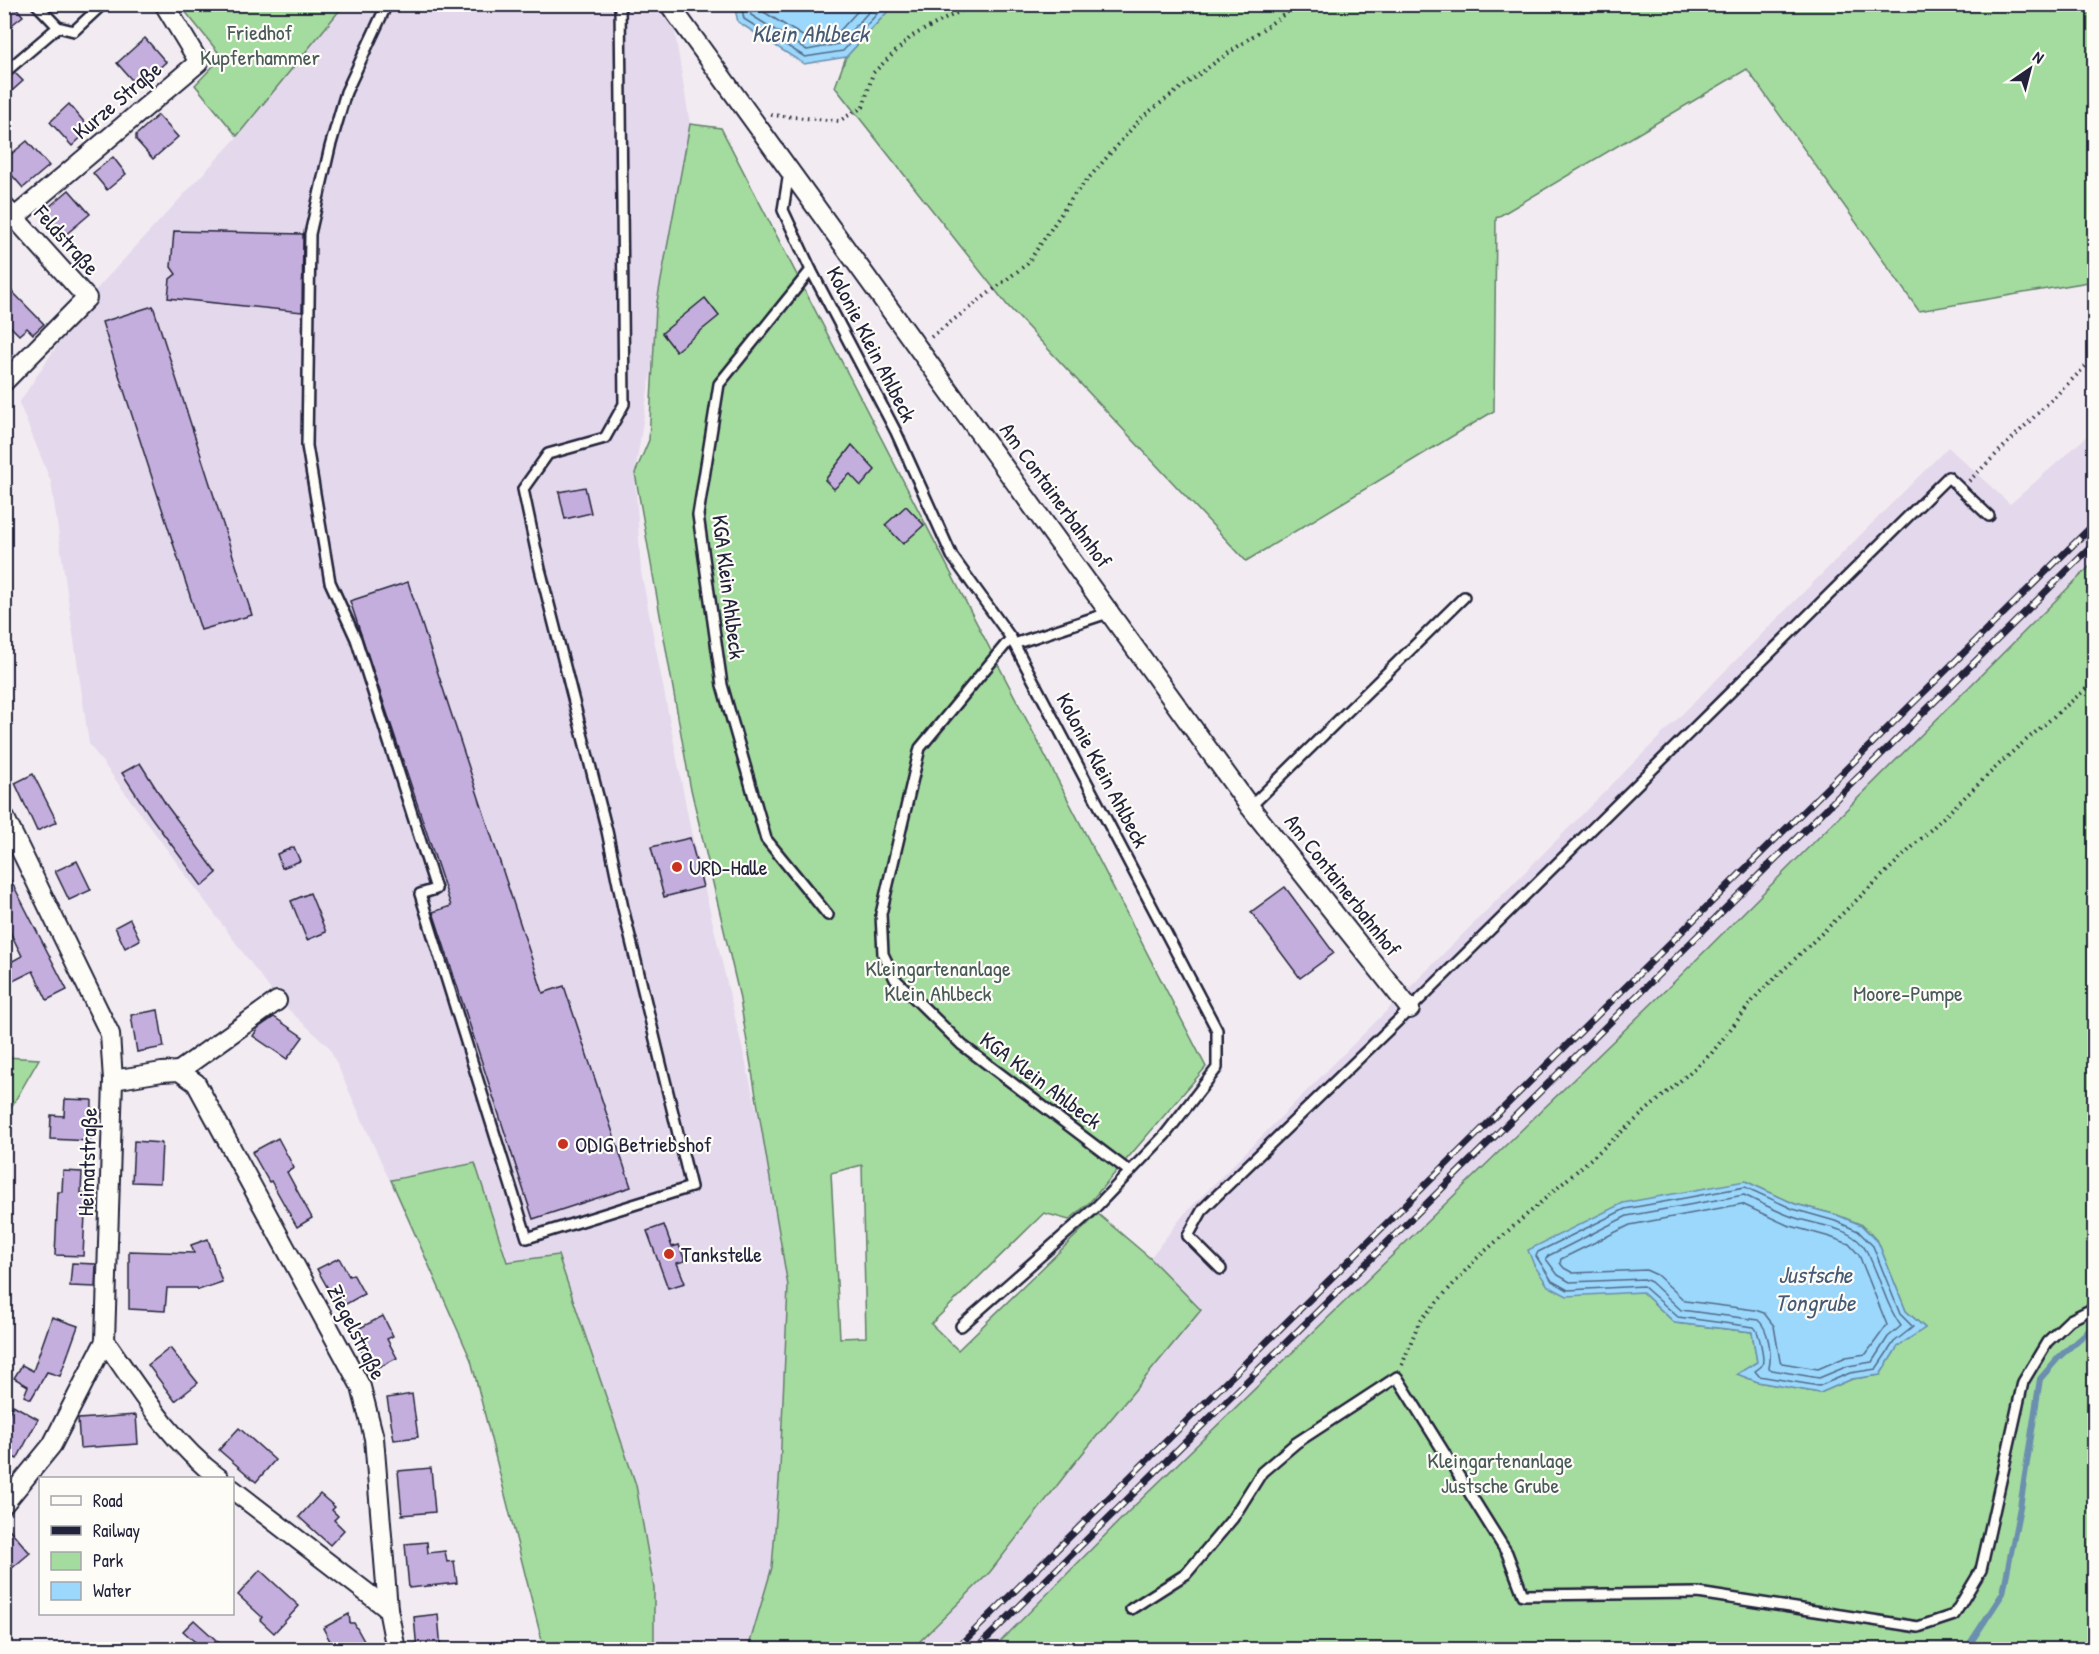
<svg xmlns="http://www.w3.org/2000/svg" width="2099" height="1654" viewBox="0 0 2099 1654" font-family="'Patrick Hand',sans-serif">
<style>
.built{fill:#e4d9ec}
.green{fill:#a4db9e;stroke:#637e6c;stroke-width:1.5;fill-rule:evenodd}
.water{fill:#9bd8fc;stroke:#6b8faf;stroke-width:1.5}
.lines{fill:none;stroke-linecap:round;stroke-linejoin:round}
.shore{stroke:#526b88;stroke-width:1.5}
.stream{stroke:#6b8faf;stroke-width:6}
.building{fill:#c4aedd;stroke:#22223b;stroke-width:1.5}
.lane-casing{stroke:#22223b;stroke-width:14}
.street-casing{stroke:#22223b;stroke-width:22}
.path{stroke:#22223b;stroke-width:4;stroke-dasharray:1.5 4.5;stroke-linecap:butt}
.lane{stroke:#fdfcf7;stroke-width:9}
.street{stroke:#fdfcf7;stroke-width:18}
.rail-casing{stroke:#22223b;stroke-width:7}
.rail{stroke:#fdfcf7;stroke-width:4.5;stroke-dasharray:14;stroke-linecap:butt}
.poi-dot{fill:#c8321e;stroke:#fdfcf7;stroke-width:2}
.labels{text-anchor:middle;stroke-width:4.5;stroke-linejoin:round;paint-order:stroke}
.park-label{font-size:22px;fill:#495a59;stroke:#fdfcf7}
.street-label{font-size:22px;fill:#22223b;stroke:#fdfcf7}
.poi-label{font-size:22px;fill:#22223b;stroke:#fdfcf7;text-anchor:start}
.water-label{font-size:24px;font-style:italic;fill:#465975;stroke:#fdfcf7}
</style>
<rect width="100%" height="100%" fill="#f2ecf2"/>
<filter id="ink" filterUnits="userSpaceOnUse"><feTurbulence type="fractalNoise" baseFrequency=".0167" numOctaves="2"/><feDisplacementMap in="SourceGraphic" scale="12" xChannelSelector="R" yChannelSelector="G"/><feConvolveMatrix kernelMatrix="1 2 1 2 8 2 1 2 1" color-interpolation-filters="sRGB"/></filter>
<g filter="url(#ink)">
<!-- built -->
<g class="built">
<polygon points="662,4 672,14 690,124 635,473 641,571 690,826 768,1157 788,1286 780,1468 772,1567 748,1649 544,1649 471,1360 329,1047 278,1000 89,744 51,482 19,403 88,298 238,136 344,5"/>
<polygon points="2094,430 2094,562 1677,979 1129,1511 992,1649 912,1650 990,1572 1073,1465 1200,1310 1150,1258 1184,1214 1948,447 2010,504"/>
<polygon points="1652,1645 1700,1649 1504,1650 1536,1646"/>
</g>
<!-- green -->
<g class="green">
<polygon points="180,5 344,5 237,136 195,85 222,57"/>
<polygon points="900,5 2094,5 2094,281 1919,311 1747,69 1496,218 1494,411 1246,561 1007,305 835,87 846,57 890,9"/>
<path d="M 690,124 L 721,128 L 1206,1067 L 1090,1202 L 1069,1220 L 1044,1213 L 931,1324 L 958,1350 L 1098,1214 L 1150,1258 L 1201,1310 L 1073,1465 L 990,1572 L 912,1649 L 748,1649 L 772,1567 L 780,1468 L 788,1286 L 739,994 L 690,785 L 635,473 L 649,440 L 656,307 ZM 862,1165 L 866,1337 L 840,1338 L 831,1173 Z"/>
<path d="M 2094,562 L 2094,1649 L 1700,1650 C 1635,1643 1569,1643 1504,1650 L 992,1650 L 1129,1511 L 1677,979 ZM 1745,1181 L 1795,1204 L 1837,1215 L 1862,1225 L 1878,1242 L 1906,1311 L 1925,1328 L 1898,1346 L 1880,1375 L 1852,1379 L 1820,1393 L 1758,1382 L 1738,1374 L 1757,1362 L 1752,1332 L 1675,1323 L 1642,1292 Z"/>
<polygon points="5,1057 39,1059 5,1118 4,1057"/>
<polygon points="475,1163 507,1262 558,1255 636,1485 654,1588 654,1649 544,1649 471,1360 391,1180"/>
</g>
<!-- water -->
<g class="water">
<polygon points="734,5 734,4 900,5 890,9 846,57 804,64 738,22"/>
<polygon points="1745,1181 1795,1204 1837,1215 1861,1225 1878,1242 1906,1311 1925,1328 1898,1346 1880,1375 1852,1379 1820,1393 1758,1382 1737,1374 1757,1362 1752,1332 1675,1323 1642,1292 1567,1296 1548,1286 1534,1265 1528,1250 1623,1203"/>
</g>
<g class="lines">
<!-- shore -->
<g class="shore">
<polyline points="741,4 744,19 805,57 843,51 886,4"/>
<polyline points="748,4 751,15 807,50 839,44 876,4"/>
<polyline points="757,4 759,9 809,40 835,36 864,4"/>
<path d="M 1745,1187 L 1793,1209 L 1835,1221 L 1858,1231 L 1873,1246 L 1900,1314 L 1913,1327 L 1894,1342 L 1876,1369 L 1850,1373 L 1819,1386 L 1759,1376 L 1755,1371 C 1757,1369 1761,1368 1762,1365 C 1765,1359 1759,1331 1754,1327 L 1678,1317 L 1643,1286 L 1568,1290 L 1552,1281 L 1536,1256 L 1538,1252 L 1625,1209 Z"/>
<path d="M 1744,1195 C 1759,1202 1774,1210 1790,1216 C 1815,1226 1853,1225 1867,1252 C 1880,1276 1885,1304 1901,1326 L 1888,1337 L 1872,1362 L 1848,1366 L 1819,1378 L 1772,1370 L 1769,1368 C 1772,1355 1769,1329 1758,1320 L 1681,1310 L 1651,1282 L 1644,1279 L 1570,1282 L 1558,1275 L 1546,1259 L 1548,1256 L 1627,1216 Z"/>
<polygon points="1742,1204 1787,1225 1830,1237 1849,1244 1859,1255 1887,1325 1866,1354 1846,1357 1818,1369 1782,1363 1780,1361 1774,1326 1764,1313 1755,1310 1685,1301 1657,1275 1646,1270 1573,1273 1564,1268 1560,1263 1561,1259 1630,1225"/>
</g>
<!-- stream -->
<polyline class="stream" points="1969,1645 2003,1593 2020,1507 2040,1379 2059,1357 2094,1326"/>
</g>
<!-- building -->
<g class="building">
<polygon points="4,4 13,4 23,16 4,31"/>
<polygon points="145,38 166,62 138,87 117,63"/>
<polygon points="15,73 23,81 4,98 4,80"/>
<polygon points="69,104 90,129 72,146 50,122"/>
<polygon points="158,115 178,137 153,159 136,140 136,135"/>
<polygon points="27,141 49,166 23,188 4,166 4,160"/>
<polygon points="113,157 126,174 107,190 93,173"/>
<polygon points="69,190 90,214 64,236 43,212"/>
<polygon points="174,231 303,234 302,312 168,298 170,279 176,274 171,267"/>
<polygon points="4,283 44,324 33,334 27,328 19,335 4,320"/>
<polygon points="705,298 719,316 676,351 662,333"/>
<polygon points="153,306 252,615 201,630 102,322"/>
<polygon points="852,445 875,470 861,486 850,474 834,489 825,480"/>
<polygon points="585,487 591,513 565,519 559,492"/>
<polygon points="906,506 924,525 903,544 885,525"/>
<polygon points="408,582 543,993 564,986 631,1187 533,1219 433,912 451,906 350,601"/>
<polygon points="140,763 167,806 217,873 202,886 151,817 122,773"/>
<polygon points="33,774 57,822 37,831 15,783"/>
<polygon points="690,838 703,887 664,897 651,847"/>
<polygon points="294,847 300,861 282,868 277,854"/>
<polygon points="77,861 91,890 69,900 55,871"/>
<polygon points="4,867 67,990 47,1000 33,971 13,981 5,965 22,956 4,920"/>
<polygon points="1285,887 1334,953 1300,978 1251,912"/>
<polygon points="310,893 326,932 307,940 291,901"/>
<polygon points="130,919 140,940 125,948 115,927"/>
<polygon points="158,1010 164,1047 137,1052 131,1015"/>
<polygon points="274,1017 303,1037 287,1059 253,1036 258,1028"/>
<polygon points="65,1099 92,1100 91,1141 50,1139 51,1115 64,1116"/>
<polygon points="278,1138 294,1168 287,1172 312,1218 297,1227 271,1181 269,1182 252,1152"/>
<polygon points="134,1141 162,1143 160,1183 132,1182"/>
<polygon points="63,1171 82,1172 81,1193 86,1193 83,1256 55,1255 58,1192 62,1192"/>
<polygon points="664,1225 672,1247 679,1245 685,1261 677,1263 685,1283 668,1288 647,1231"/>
<polygon points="208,1239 222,1282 198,1290 197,1288 167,1288 165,1311 129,1309 129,1251 194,1253 191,1245"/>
<polygon points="339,1258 349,1276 353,1274 364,1294 339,1308 317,1269"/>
<polygon points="72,1263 96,1264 95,1287 70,1286"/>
<polygon points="383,1316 393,1336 387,1339 397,1358 372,1371 352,1332"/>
<polygon points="52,1317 78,1326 60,1376 47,1372 31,1399 24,1396 28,1386 14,1378 22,1365 33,1371"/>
<polygon points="170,1348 198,1383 175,1401 148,1365"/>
<polygon points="412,1394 418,1437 394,1440 387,1398"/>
<polygon points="13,1405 38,1419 17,1459 4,1453 4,1422"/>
<polygon points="136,1415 138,1444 80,1448 78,1419"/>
<polygon points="239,1428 275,1460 256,1482 219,1450"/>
<polygon points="431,1468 435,1512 402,1515 398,1471"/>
<polygon points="320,1494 335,1507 332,1510 338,1516 334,1520 344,1530 330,1545 299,1517"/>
<polygon points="4,1523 30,1553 4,1575"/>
<polygon points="427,1542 428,1553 445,1551 447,1562 454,1561 457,1583 409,1588 405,1544"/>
<polygon points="260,1570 299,1606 274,1633 260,1620 262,1617 238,1595"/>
<polygon points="349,1614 350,1623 354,1623 369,1650 335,1650 323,1628"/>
<polygon points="438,1614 441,1650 417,1650 414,1617"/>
<polygon points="194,1620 227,1650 204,1650 183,1631"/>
</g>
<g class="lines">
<!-- lane casing -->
<g class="lane-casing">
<g id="lane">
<polyline points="36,4 58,27 74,31 103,4"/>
<polyline points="387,4 346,92 330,147 310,234 307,446 330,582 356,639 436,889 420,894 527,1238 691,1187 623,908 607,831 540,569 523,489 548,454 605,438 624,404 620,4"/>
<polyline points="4,73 58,27"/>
<polyline points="789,172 783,210 811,270 896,432 952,556 1011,638 1217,1030 1217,1068 1165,1135 1096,1207 961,1326"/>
<polyline points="811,270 719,384 698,515 722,685 766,839 828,915"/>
<polyline points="1011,638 920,748 881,914 883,954 895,979 962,1045 1130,1172"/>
<polyline points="1014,644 1111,612"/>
<polyline points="1250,807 1464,597"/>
<polyline points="1221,1269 1188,1236 1203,1209 1410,1009 1948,477 1989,516"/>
<polyline points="1131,1609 1186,1574 1233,1518 1262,1472 1296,1443 1397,1377 1507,1553 1523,1595 1698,1593 1918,1627 1954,1615 1981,1570 2023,1382 2047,1342 2070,1320 2094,1308"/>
</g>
</g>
<!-- street casing -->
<g class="street-casing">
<g id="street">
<polyline points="669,4 1250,807 1410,1009"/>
<polyline points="4,206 87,298 4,382"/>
<polyline points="14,218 199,62 164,4"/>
<polyline points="4,816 110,1034 113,1080 105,1341 52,1445 4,1504"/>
<polyline points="179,1071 277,1001"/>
<polyline points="113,1080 162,1072 179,1071 196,1083 361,1387 374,1438 388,1609 396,1650"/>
<path d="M 105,1341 C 139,1390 171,1442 219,1478"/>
<polyline points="232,1489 388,1609"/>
</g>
</g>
<!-- path -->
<g class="path">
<polyline points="771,115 839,121 863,107 873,73 912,36 974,4"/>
<polyline points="931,337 1027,264 1074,195 1142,117 1217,61 1299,4"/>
<polyline points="1969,481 2094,358"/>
<polyline points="1402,1365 1419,1322 1476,1259 1711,1054 1758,994 2010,754 2094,682"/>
</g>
<!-- lane -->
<use href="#lane" class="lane"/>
<!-- street -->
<use href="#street" class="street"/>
<!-- rail casing -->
<g class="rail-casing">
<g id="rail">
<polyline points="955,1650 2094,524"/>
<polyline points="975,1650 2094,544"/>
</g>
</g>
<!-- rail -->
<use href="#rail" class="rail"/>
</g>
</g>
<!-- markers -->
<g class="poi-dot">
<circle cx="677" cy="867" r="6"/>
<circle cx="563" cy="1144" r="6"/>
<circle cx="669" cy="1254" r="6"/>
</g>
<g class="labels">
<!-- park labels -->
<g class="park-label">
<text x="260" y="40">Friedhof<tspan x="260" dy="25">Kupferhammer</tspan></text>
<text x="938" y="976">Kleingartenanlage<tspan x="938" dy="25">Klein Ahlbeck</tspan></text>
<text x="1908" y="1001">Moore-Pumpe</text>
<text x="1500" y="1468">Kleingartenanlage<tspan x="1500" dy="25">Justsche Grube</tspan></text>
</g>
<!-- street labels -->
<g class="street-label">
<text transform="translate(117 100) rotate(-40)" y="8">Kurze Straße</text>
<text transform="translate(67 240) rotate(48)" y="8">Feldstraße</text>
<text transform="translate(872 344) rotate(63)" y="8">Kolonie Klein Ahlbeck</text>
<text transform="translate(1056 495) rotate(54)" y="8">Am Containerbahnhof</text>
<text transform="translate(729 587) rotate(83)" y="8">KGA Klein Ahlbeck</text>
<text transform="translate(1103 770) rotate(62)" y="8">Kolonie Klein Ahlbeck</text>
<text transform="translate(1343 885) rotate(52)" y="8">Am Containerbahnhof</text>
<text transform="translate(1041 1080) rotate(37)" y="8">KGA Klein Ahlbeck</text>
<text transform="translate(87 1162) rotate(-88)" y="8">Heimatstraße</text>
<text transform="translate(357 1332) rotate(63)" y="8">Ziegelstraße</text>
</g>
<!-- poi labels -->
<g class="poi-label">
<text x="689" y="875">URD-Halle</text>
<text x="575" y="1152">ODIG Betriebshof</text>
<text x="681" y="1262">Tankstelle</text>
</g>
<!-- water labels -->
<g class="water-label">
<text x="810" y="42">Klein Ahlbeck</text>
<text x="1815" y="1283">Justsche<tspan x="1815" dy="28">Tongrube</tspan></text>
</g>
</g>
<!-- margin -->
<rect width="2099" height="1654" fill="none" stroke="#fdfcf7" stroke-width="24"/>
<rect x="12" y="12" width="2075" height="1630" fill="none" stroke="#22223b" stroke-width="2" filter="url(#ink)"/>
<!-- legend -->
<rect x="39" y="1477" width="195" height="138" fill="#fdfcf7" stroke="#a5a5ac" stroke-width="1.5"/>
<rect x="51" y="1496" width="30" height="9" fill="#fdfcf7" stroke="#a5a5ac" stroke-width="1.5"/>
<text x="93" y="1507" font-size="18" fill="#22223b">Road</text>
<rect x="51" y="1526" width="30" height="9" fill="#22223b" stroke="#a5a5ac" stroke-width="1.5"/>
<text x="93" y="1537" font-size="18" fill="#22223b">Railway</text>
<rect x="51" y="1552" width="30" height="18" fill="#a4db9e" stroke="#a5a5ac" stroke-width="1.5"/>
<text x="93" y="1567" font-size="18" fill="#22223b">Park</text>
<rect x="51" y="1582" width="30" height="18" fill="#9bd8fc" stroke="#a5a5ac" stroke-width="1.5"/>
<text x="93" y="1597" font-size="18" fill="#22223b">Water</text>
<!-- north arrow -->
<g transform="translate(2030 69) rotate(35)" stroke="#fdfcf7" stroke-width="4.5" paint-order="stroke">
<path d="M0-4.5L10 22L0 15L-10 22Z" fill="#22223b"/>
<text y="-9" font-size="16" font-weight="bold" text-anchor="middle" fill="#22223b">N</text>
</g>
</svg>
